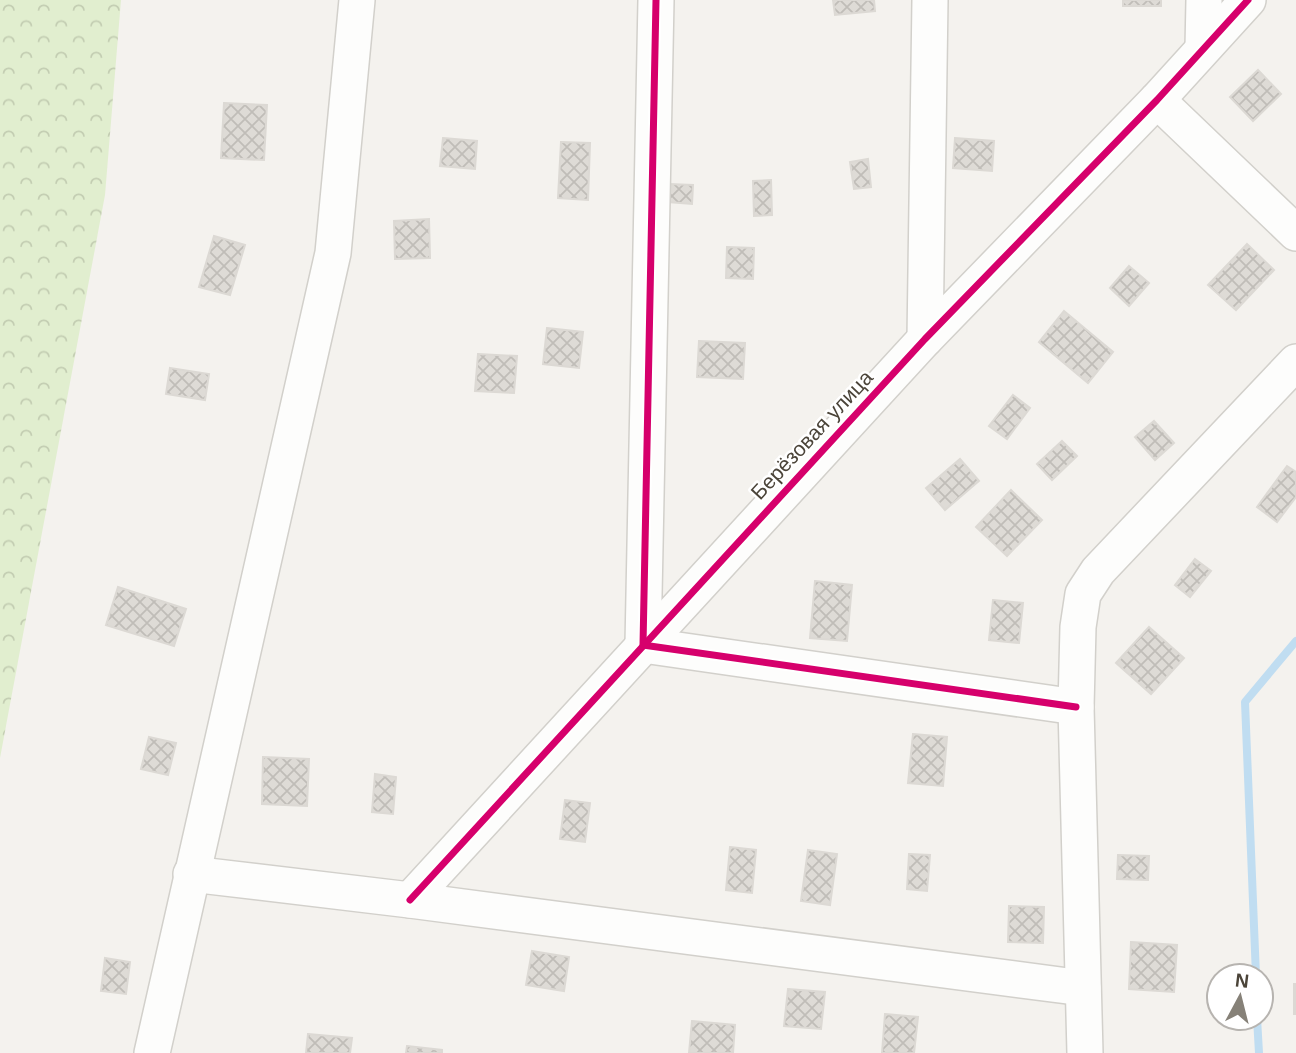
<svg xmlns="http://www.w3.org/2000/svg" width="1296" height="1053" viewBox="0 0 1296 1053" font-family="Arial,sans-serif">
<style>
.forest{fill:url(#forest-crowns)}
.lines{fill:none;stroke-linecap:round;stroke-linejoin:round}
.stream{stroke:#c0ddf1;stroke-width:8}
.building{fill:url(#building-cross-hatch);stroke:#dcd9d4;stroke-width:2}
.minor-casing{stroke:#d2d0cb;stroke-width:38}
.minor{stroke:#fdfdfc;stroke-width:35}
.cycleway-casing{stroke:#fff;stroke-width:11}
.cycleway{stroke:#d6006c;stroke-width:7}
.labels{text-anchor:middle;stroke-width:5;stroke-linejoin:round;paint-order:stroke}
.street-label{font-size:21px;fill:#4b4439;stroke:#fff}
</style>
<defs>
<pattern id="forest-crowns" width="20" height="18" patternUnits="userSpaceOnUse" patternTransform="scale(1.75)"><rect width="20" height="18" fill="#e1eecf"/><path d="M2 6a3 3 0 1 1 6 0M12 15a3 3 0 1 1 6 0" fill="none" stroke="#c3cdb2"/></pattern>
<pattern id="building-cross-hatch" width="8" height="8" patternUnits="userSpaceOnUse" patternTransform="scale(1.75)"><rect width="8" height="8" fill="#dedbd6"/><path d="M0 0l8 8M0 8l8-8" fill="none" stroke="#c0bdb8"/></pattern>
</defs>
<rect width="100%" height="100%" fill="#f4f2ee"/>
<!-- forest -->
<polygon class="forest" points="0,0 121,0 105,195 0,758"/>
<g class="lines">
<!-- stream -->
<g class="stream">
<polyline points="1256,976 1245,702 1296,641"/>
<polyline points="1257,1018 1259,1053"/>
</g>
</g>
<!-- building -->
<g class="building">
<polygon points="833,0 874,0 875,11 835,15"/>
<rect x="1123" y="0" width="38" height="6"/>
<polygon points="1258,70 1281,94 1253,121 1230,97"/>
<polygon points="224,103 267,105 264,160 221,158"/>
<polygon points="443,138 477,141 475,169 440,166"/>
<polygon points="955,138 994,141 992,171 953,168"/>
<polygon points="561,142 590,143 588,200 558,198"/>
<polygon points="868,159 871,187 854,189 850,162"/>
<polygon points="771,180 772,215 754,216 753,181"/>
<polygon points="669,184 693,185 692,204 668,202"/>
<polygon points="429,219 430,258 395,259 394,221"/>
<polygon points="214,236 245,245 230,295 199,287"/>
<polygon points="1247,244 1274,270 1236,310 1208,285"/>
<polygon points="727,247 754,248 753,279 726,278"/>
<polygon points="1129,266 1149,283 1129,306 1110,288"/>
<polygon points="1064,311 1113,352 1088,383 1039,342"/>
<polygon points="547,328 583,332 579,368 543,364"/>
<polygon points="699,341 745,343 743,379 697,377"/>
<polygon points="478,354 517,356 514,393 475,391"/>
<polygon points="170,368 209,374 205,400 166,394"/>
<polygon points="1013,395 1030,408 1007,439 989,426"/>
<polygon points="1154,421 1174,443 1155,460 1135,437"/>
<polygon points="1062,441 1077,456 1052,480 1037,464"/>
<polygon points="960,459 979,481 945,510 926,488"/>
<polygon points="1287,466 1296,472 1296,497 1277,522 1257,507"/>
<polygon points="1011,490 1042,520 1007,556 976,527"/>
<polygon points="1195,559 1211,571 1190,597 1175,585"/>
<polygon points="815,581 852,585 847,641 810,638"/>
<polygon points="118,587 186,609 174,646 106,625"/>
<polygon points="993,600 1023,603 1019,643 989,640"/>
<polygon points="1149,627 1184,658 1151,694 1116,663"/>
<polygon points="913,734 947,737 943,786 908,783"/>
<polygon points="149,737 176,743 168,775 141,769"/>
<polygon points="263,757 309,759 307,806 262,804"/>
<polygon points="375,774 396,777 393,814 372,812"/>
<polygon points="565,800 590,803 585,842 560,839"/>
<polygon points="730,847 756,850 752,893 726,890"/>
<polygon points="808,850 837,854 830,905 801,901"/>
<polygon points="909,854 930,855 927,891 907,889"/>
<polygon points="1118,855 1149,856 1148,880 1117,879"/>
<polygon points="1009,906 1044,907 1043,943 1008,942"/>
<polygon points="1131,942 1177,945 1174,992 1129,989"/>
<polygon points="532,951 569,957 564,991 526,985"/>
<polygon points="105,958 130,962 126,994 101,991"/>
<rect x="1294" y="984" width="2" height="30"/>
<polygon points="788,989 825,992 821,1029 784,1026"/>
<polygon points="885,1014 918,1017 914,1053 882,1053"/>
<polygon points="692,1021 735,1025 733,1053 689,1053"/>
<polygon points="308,1034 352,1038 350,1053 306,1053"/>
<polygon points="407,1046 442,1050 442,1053 406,1053"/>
</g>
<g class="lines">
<!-- minor casing -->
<g class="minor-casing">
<g id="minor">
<polyline points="656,0 643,645 1076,707"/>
<polyline points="1203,48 1204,0"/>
<polyline points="1157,100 1296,233"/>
<polyline points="925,339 930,0"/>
<polyline points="191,874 410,900 1083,988"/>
<polyline points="410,900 925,339 1157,100 1248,0"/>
<polyline points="152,1053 333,253 357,0"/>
<polyline points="1085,1053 1076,707 1078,627 1083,594 1098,571 1296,362"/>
</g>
</g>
<!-- minor -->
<use href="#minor" class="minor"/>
<!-- cycleway casing -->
<g class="cycleway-casing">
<g id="cycleway">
<polyline points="656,0 643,645 1076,707"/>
<polyline points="410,900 925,339 1157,100 1248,0"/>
</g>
</g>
<!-- cycleway -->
<use href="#cycleway" class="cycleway"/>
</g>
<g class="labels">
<!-- street labels -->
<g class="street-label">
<text transform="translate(812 435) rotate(-47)" y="7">Берёзовая улица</text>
</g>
</g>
<!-- north arrow -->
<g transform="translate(1240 997) rotate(7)"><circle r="33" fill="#ffffff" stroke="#b7b4b0" stroke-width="2"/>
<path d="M0-5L12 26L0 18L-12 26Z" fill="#868178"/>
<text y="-10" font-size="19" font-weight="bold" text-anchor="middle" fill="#4b4439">N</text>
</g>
</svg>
